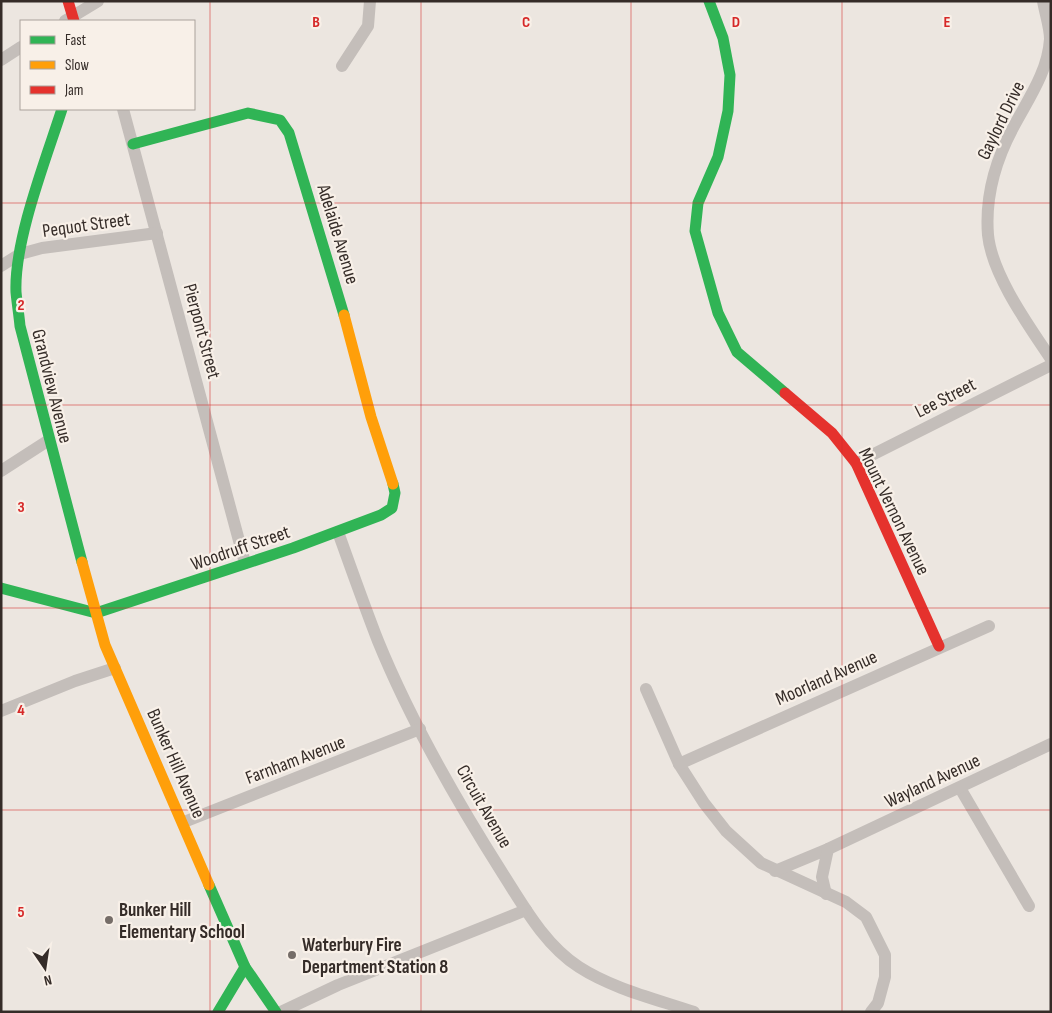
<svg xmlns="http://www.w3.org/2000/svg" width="1052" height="1013" viewBox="0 0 1052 1013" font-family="'Sofia Sans Condensed',sans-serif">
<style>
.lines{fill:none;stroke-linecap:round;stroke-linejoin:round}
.street{stroke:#c4beba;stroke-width:12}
.fast{stroke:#30b455;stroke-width:11}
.slow{stroke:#ff9f0a;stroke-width:11}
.jam{stroke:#e5322d;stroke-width:11}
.grid{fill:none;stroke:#d62828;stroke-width:1;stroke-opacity:0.55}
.poi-dot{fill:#756d68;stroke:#f8f0e8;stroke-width:2}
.labels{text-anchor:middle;stroke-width:4.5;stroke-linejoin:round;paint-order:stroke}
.street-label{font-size:19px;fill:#352c28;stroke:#f8f0e8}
.poi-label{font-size:19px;font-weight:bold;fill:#352c28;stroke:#f8f0e8;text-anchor:start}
.grid-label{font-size:16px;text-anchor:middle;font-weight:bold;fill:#d62828;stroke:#f8f0e8;stroke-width:4.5;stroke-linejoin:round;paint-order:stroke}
</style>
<rect width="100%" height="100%" fill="#ece6e0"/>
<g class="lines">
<!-- street -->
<g class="street">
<path d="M 1043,1 C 1045,13 1050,27 1050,39 C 1048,71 1029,98 1014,126 C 996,159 985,197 988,235 C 992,275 1029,326 1051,359"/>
<polyline points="65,21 98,1"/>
<polyline points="1,60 21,47"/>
<polyline points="342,66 368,26 370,1"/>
<polyline points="123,109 245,563"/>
<polyline points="1,266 20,254 42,248 157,233"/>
<polyline points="856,463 1051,365"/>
<polyline points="1,471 49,440"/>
<path d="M 338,532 C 351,568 364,605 378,641 C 411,722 456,800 503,874 C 524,907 545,945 579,967 C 613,989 656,999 694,1012"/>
<polyline points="646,689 679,764 704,803 726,831 761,863 846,902 866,917 885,955 885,977 878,1003 871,1012"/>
<polyline points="1,711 75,681 115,668"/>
<polyline points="679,764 989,626"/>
<polyline points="960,788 1029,906"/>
<polyline points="184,822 420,729"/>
<polyline points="775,871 828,849 1051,744"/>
<polyline points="826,894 822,877 828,849"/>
<polyline points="281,1012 338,985 526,910"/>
</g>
<!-- fast -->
<g class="fast">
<polyline points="709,1 723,38 730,75 728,111 718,157 698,203 695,231 718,313 737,352 785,393"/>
<path d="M 62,109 C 46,159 14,240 16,292 C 17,303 19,315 20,326 L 82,562"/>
<polyline points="133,144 248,113 280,120 289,133 344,315"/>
<polyline points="1,588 96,613 293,548 381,515 392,508 395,493 393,484"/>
<polyline points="209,885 245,967 276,1012"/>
<polyline points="218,1012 245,967"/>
</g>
<!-- slow -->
<g class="slow">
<polyline points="344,315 371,417 393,484"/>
<polyline points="82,562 105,645 209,885"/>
</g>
<!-- jam -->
<g class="jam">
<polyline points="68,1 74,21"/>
<polyline points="785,393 832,433 856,463 939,646"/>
</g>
</g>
<!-- grid -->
<path class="grid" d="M 210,1 L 210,1012M 421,1 L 421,1012M 631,1 L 631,1012M 842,1 L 842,1012M 1,203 L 1051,203M 1,405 L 1051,405M 1,608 L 1051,608M 1,810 L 1051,810"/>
<!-- markers -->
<g class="poi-dot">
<circle cx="109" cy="920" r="5"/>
<circle cx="292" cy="955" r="5"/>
</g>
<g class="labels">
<!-- street labels -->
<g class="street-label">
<text transform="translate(1000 120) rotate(-64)" y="7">Gaylord Drive</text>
<text transform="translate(86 224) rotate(-8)" y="7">Pequot Street</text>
<text transform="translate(339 234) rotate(73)" y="7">Adelaide Avenue</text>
<text transform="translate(203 331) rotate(75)" y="7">Pierpont Street</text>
<text transform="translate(53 386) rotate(76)" y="7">Grandview Avenue</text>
<text transform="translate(945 397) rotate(-27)" y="7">Lee Street</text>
<text transform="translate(895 511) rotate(64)" y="7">Mount Vernon Avenue</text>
<text transform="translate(240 547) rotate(-19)" y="7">Woodruff Street</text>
<text transform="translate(826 677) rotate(-24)" y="7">Moorland Avenue</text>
<text transform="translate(295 759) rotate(-21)" y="7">Farnham Avenue</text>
<text transform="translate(177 763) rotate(66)" y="7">Bunker Hill Avenue</text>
<text transform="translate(932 780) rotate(-25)" y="7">Wayland Avenue</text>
<text transform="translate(485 806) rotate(60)" y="7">Circuit Avenue</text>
</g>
<!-- poi labels -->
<g class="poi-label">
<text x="119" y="916">Bunker Hill<tspan x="119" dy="22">Elementary School</tspan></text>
<text x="302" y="951">Waterbury Fire<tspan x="302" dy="22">Department Station 8</tspan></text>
</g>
</g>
<g class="grid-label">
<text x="316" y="27">B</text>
<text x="526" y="27">C</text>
<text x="736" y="27">D</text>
<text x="947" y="27">E</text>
<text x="21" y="310">2</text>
<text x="21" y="512">3</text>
<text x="21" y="715">4</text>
<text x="21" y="917">5</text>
</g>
<!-- border -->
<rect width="1052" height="1013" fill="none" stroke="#352c28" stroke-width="5"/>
<!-- legend -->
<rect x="20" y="20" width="175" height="90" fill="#f8f0e8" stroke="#aaa29b"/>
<rect x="30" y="36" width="25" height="8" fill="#30b455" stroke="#aaa29b"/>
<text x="65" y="45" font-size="15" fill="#352c28">Fast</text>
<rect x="30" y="61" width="25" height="8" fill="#ff9f0a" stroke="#aaa29b"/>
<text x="65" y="70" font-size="15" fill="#352c28">Slow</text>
<rect x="30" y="86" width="25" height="8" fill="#e5322d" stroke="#aaa29b"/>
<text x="65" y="95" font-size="15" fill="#352c28">Jam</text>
<!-- north arrow -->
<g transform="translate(45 968) rotate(167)" stroke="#f8f0e8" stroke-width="4" paint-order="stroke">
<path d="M0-4L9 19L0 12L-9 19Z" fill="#352c28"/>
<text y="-8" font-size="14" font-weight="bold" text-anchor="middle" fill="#352c28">N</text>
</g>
</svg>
